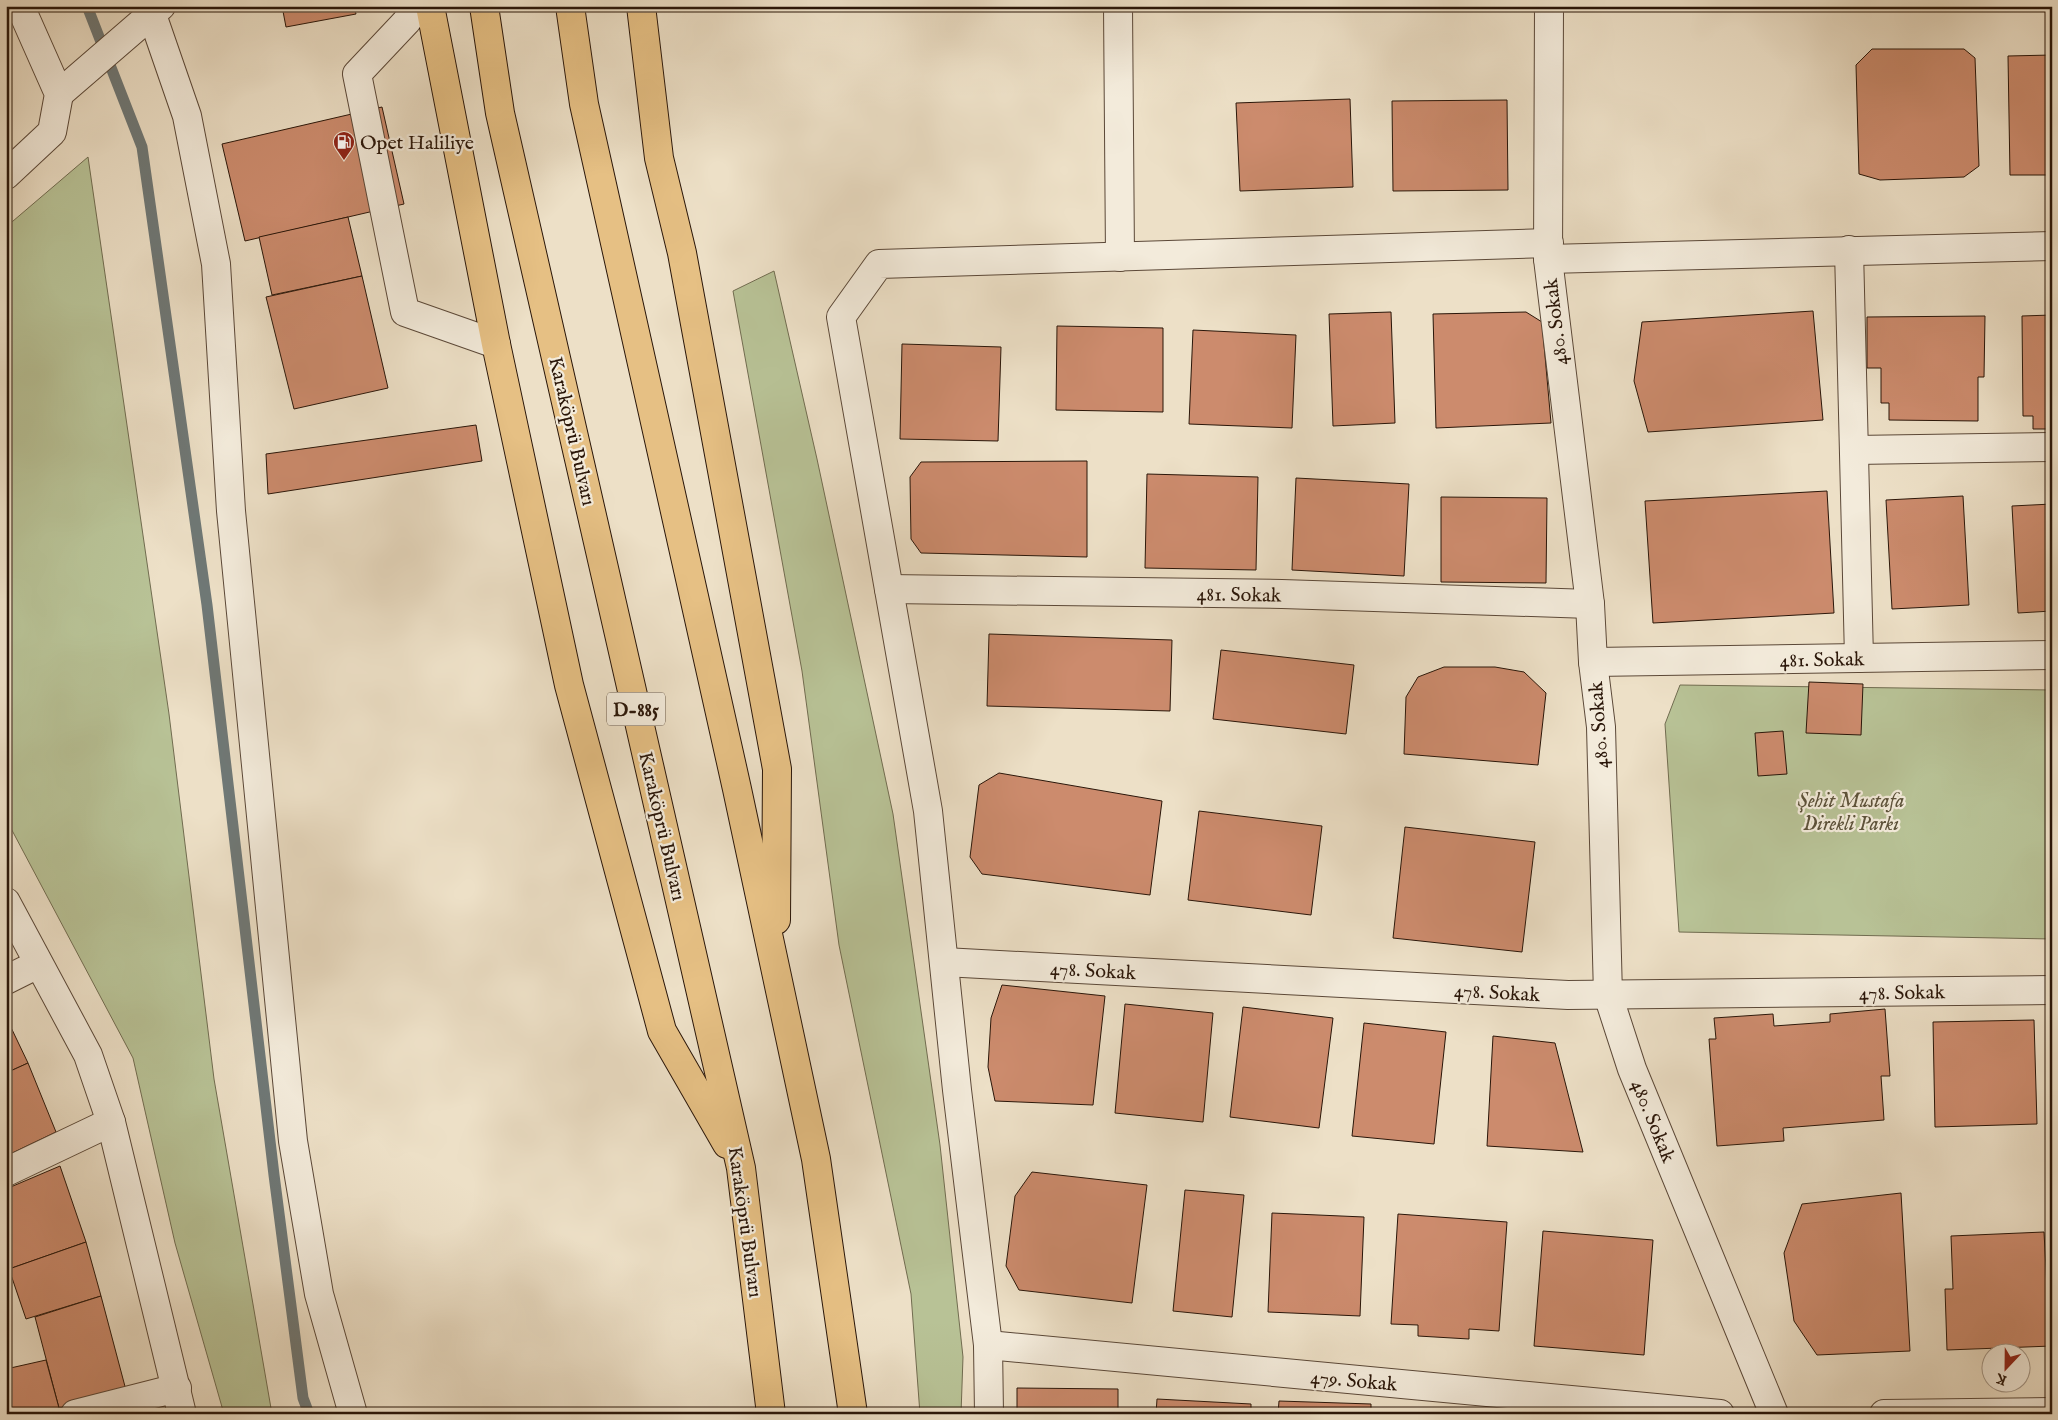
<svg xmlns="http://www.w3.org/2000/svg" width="2058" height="1420" viewBox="0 0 2058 1420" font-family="'IM FELL English',serif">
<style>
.green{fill:#b8c296;stroke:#716c50}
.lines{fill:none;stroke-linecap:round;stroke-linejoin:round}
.stream{stroke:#6f7876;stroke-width:11}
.building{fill:#cc8b6d;stroke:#2a1609}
.minor-casing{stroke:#5b4838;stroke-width:30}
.highway-casing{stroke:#2a1609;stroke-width:30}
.minor{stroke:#f3ebdb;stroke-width:28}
.highway{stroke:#e6c084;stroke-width:28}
.labels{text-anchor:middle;stroke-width:4.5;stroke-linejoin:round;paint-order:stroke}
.shield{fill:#f3ebdb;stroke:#665648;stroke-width:1}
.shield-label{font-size:19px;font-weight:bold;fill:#2a1609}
.poi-label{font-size:20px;fill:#2a1609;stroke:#f3ebdb;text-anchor:start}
.street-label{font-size:20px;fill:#2a1609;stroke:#f3ebdb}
.park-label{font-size:20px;font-style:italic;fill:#5c523a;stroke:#f3ebdb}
</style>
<rect width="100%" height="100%" fill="#ede0c7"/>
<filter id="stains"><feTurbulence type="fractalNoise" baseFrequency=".004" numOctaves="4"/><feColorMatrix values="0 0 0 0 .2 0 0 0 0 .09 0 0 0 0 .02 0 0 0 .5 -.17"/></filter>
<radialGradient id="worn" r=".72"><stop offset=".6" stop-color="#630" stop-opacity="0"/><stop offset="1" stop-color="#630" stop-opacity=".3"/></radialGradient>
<!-- green -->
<g class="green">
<polygon points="88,157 169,714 214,1079 272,1414 224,1414 175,1243 133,1058 6,819 6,227"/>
<polygon points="774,271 817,459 893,814 940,1145 963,1357 961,1414 920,1414 911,1294 839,945 802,671 733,291"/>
<polygon points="1680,685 2052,690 2052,939 1679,932 1665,724"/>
</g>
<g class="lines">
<!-- stream -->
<polyline class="stream" points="87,6 142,147 207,605 274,1175 303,1398 309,1414"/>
</g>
<!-- building -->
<g class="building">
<polygon points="282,6 354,6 356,14 286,27"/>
<polygon points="1872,49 1964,49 1975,58 1979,166 1964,177 1880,180 1859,174 1856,65"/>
<polygon points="2052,55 2052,175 2010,175 2008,56"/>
<polygon points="1350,99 1353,187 1240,191 1236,103"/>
<polygon points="1507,100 1508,190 1393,191 1392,101"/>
<polygon points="382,107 404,204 245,241 222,144"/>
<polygon points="348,217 362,276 272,295 259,237"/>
<polygon points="362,276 388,388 294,409 266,297"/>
<polygon points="1813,311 1823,420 1648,432 1634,381 1642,322"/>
<polygon points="1391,312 1395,423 1333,426 1329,314"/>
<polygon points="1526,312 1542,322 1551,423 1436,428 1433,314"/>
<polygon points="2052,315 2052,429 2033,429 2033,416 2023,416 2022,316"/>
<polygon points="1985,316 1984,377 1978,377 1978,421 1889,420 1889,403 1881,403 1881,368 1867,368 1867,317"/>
<polygon points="1057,326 1163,328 1163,412 1056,410"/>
<polygon points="1193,330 1296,335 1292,428 1189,424"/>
<polygon points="902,344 1001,347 998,441 900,439"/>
<polygon points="476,425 482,461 268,494 266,454"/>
<polygon points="1087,461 1087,557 921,553 911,539 910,477 921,462"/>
<polygon points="1147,474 1258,477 1256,570 1145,568"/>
<polygon points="1296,478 1409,484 1404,576 1292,570"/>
<polygon points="1827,491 1834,613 1653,623 1645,501"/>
<polygon points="1963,496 1969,605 1892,609 1886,500"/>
<polygon points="1441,497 1547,498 1546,583 1441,582"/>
<polygon points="2052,504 2052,611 2018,613 2012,506"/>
<polygon points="989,634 1172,640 1170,711 987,706"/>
<polygon points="1221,650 1354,665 1346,734 1213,719"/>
<polygon points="1444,667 1495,667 1524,672 1546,693 1538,765 1404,754 1406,697 1418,677"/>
<polygon points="1809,682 1863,684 1861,735 1806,733"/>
<polygon points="1783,731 1787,774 1758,776 1755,733"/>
<polygon points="999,773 1162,801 1150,895 982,874 970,857 979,785"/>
<polygon points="1199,811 1322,826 1311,915 1188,900"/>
<polygon points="1405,827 1535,842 1522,952 1393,938"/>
<polygon points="1002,985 1105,996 1093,1105 995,1101 988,1067 991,1018"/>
<polygon points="1125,1004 1213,1013 1203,1122 1115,1113"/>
<polygon points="1243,1007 1333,1018 1319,1128 1230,1117"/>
<polygon points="1885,1009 1890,1076 1881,1076 1884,1120 1783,1128 1784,1141 1717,1146 1709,1039 1716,1039 1714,1018 1773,1014 1774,1026 1830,1022 1830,1014"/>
<polygon points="6,1017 28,1063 6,1073"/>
<polygon points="2034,1020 2037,1124 1935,1127 1933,1022"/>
<polygon points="1364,1023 1446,1032 1434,1144 1352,1136"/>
<polygon points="1493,1036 1555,1043 1583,1152 1487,1146"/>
<polygon points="28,1063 56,1132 6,1156 6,1073"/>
<polygon points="60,1166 86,1242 9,1269 6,1262 6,1189"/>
<polygon points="1032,1172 1147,1185 1132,1303 1019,1290 1006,1266 1015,1196"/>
<polygon points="1185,1190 1244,1195 1232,1317 1173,1311"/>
<polygon points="1901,1193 1910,1351 1817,1355 1794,1321 1784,1253 1802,1204"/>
<polygon points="1272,1213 1364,1217 1360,1316 1268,1312"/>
<polygon points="1398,1214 1507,1222 1499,1331 1469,1329 1469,1339 1418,1336 1418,1325 1391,1324"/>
<polygon points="1543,1231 1653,1240 1644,1355 1534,1346"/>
<polygon points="2044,1232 2047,1288 2052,1288 2052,1346 1947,1350 1945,1289 1953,1289 1951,1236"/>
<polygon points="86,1242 101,1296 26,1319 9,1269"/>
<polygon points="101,1296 127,1394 59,1408 35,1317"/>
<polygon points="46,1360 59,1408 37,1414 13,1414 6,1384 6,1369"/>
<polygon points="6,1384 13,1414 6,1414"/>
<polygon points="1017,1388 1118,1389 1118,1414 1017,1414"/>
<polygon points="1157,1399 1251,1404 1251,1414 1156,1414"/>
<polygon points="1279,1401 1371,1404 1371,1414 1278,1414"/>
</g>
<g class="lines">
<!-- minor casing -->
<g class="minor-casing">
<g id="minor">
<polyline points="149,6 187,116 216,264 231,511 293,1141 319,1294 353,1414"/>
<polyline points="418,6 406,22 357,74 405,312 496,344"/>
<polyline points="1118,6 1120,257"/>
<polyline points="1549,6 1548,259 1590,604 1593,662 1601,727 1608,995 1632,1069 1774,1414"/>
<polyline points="59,94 161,6"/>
<polyline points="6,175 52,132 59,94 20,6"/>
<polyline points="1849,250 1859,658"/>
<polyline points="1548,259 2052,246"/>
<polyline points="1854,450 2052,447"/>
<polyline points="889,589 1282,594 1590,604"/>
<polyline points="1593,662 2052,655"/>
<polyline points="6,902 88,1055 111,1122 182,1414"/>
<polyline points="944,962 1568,995 2052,990"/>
<polyline points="6,980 38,964"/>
<polyline points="6,1172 111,1122"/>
<polyline points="988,1345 1720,1414"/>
<polyline points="75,1414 177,1388"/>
<polyline points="989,1414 988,1345 957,1090 928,811 841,317 879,264 1549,243"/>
<polyline points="1884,1414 2052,1412"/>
</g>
</g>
<!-- highway casing -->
<g class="highway-casing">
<g id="highway">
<polyline points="430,6 496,344 569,685 662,1031 727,1144"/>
<polyline points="484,6 500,113 741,1168 771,1414"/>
<polyline points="570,6 584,104 737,789 816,1159 853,1414"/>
<polyline points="641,6 659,158 682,253 777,769 776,920"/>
</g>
</g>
<!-- minor -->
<use href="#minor" class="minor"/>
<!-- highway -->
<use href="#highway" class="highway"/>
</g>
<!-- icons -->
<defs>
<g id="fuel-pin" transform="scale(1.125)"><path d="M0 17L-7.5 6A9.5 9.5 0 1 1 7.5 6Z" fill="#8f2418" stroke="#f3ebdb"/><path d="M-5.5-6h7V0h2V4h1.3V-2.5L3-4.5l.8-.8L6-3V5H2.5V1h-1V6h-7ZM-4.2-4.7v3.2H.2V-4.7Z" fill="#fff"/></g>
</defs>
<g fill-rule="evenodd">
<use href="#fuel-pin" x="344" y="142"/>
</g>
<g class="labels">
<!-- shield labels -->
<rect class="shield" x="607" y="692.5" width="58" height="33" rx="4"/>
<g class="shield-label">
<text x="636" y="716">D-885</text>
</g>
<!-- poi labels -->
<g class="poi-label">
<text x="360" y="149">Opet Haliliye</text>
</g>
<!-- street labels -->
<g class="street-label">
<text transform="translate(1555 322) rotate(-97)" y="7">480. Sokak</text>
<text transform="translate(573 431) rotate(77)" y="7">Karaköprü Bulvarı</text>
<text transform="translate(1239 594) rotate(1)" y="7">481. Sokak</text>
<text transform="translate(1822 659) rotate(-1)" y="7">481. Sokak</text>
<text transform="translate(1598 725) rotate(-94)" y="7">480. Sokak</text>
<text transform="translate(663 826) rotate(77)" y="7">Karaköprü Bulvarı</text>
<text transform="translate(1093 970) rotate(3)" y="7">478. Sokak</text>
<text transform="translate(1497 992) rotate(3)" y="7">478. Sokak</text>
<text transform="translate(1902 992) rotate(-1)" y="7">478. Sokak</text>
<text transform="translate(1654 1121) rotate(68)" y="7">480. Sokak</text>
<text transform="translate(746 1222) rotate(82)" y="7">Karaköprü Bulvarı</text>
<text transform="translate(1354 1380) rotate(5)" y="7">479. Sokak</text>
</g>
<!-- park labels -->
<g class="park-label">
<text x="1851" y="807">Şehit Mustafa<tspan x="1851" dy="23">Direkli Parkı</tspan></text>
</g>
</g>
<!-- margin -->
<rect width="2058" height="1420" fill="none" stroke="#ede0c7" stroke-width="25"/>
<rect x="8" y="8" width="2043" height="1405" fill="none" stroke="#2a1609" stroke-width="2.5"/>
<rect x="12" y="12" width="2033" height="1395" fill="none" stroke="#2a1609"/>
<!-- north arrow -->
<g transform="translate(2006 1368) rotate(202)"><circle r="24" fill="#f3ebdb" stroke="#a39687"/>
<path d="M0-4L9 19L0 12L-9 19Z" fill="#8f2418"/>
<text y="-8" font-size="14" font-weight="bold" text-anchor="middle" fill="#2a1609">K</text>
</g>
<rect width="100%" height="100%" filter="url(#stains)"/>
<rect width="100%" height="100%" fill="url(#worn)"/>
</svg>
